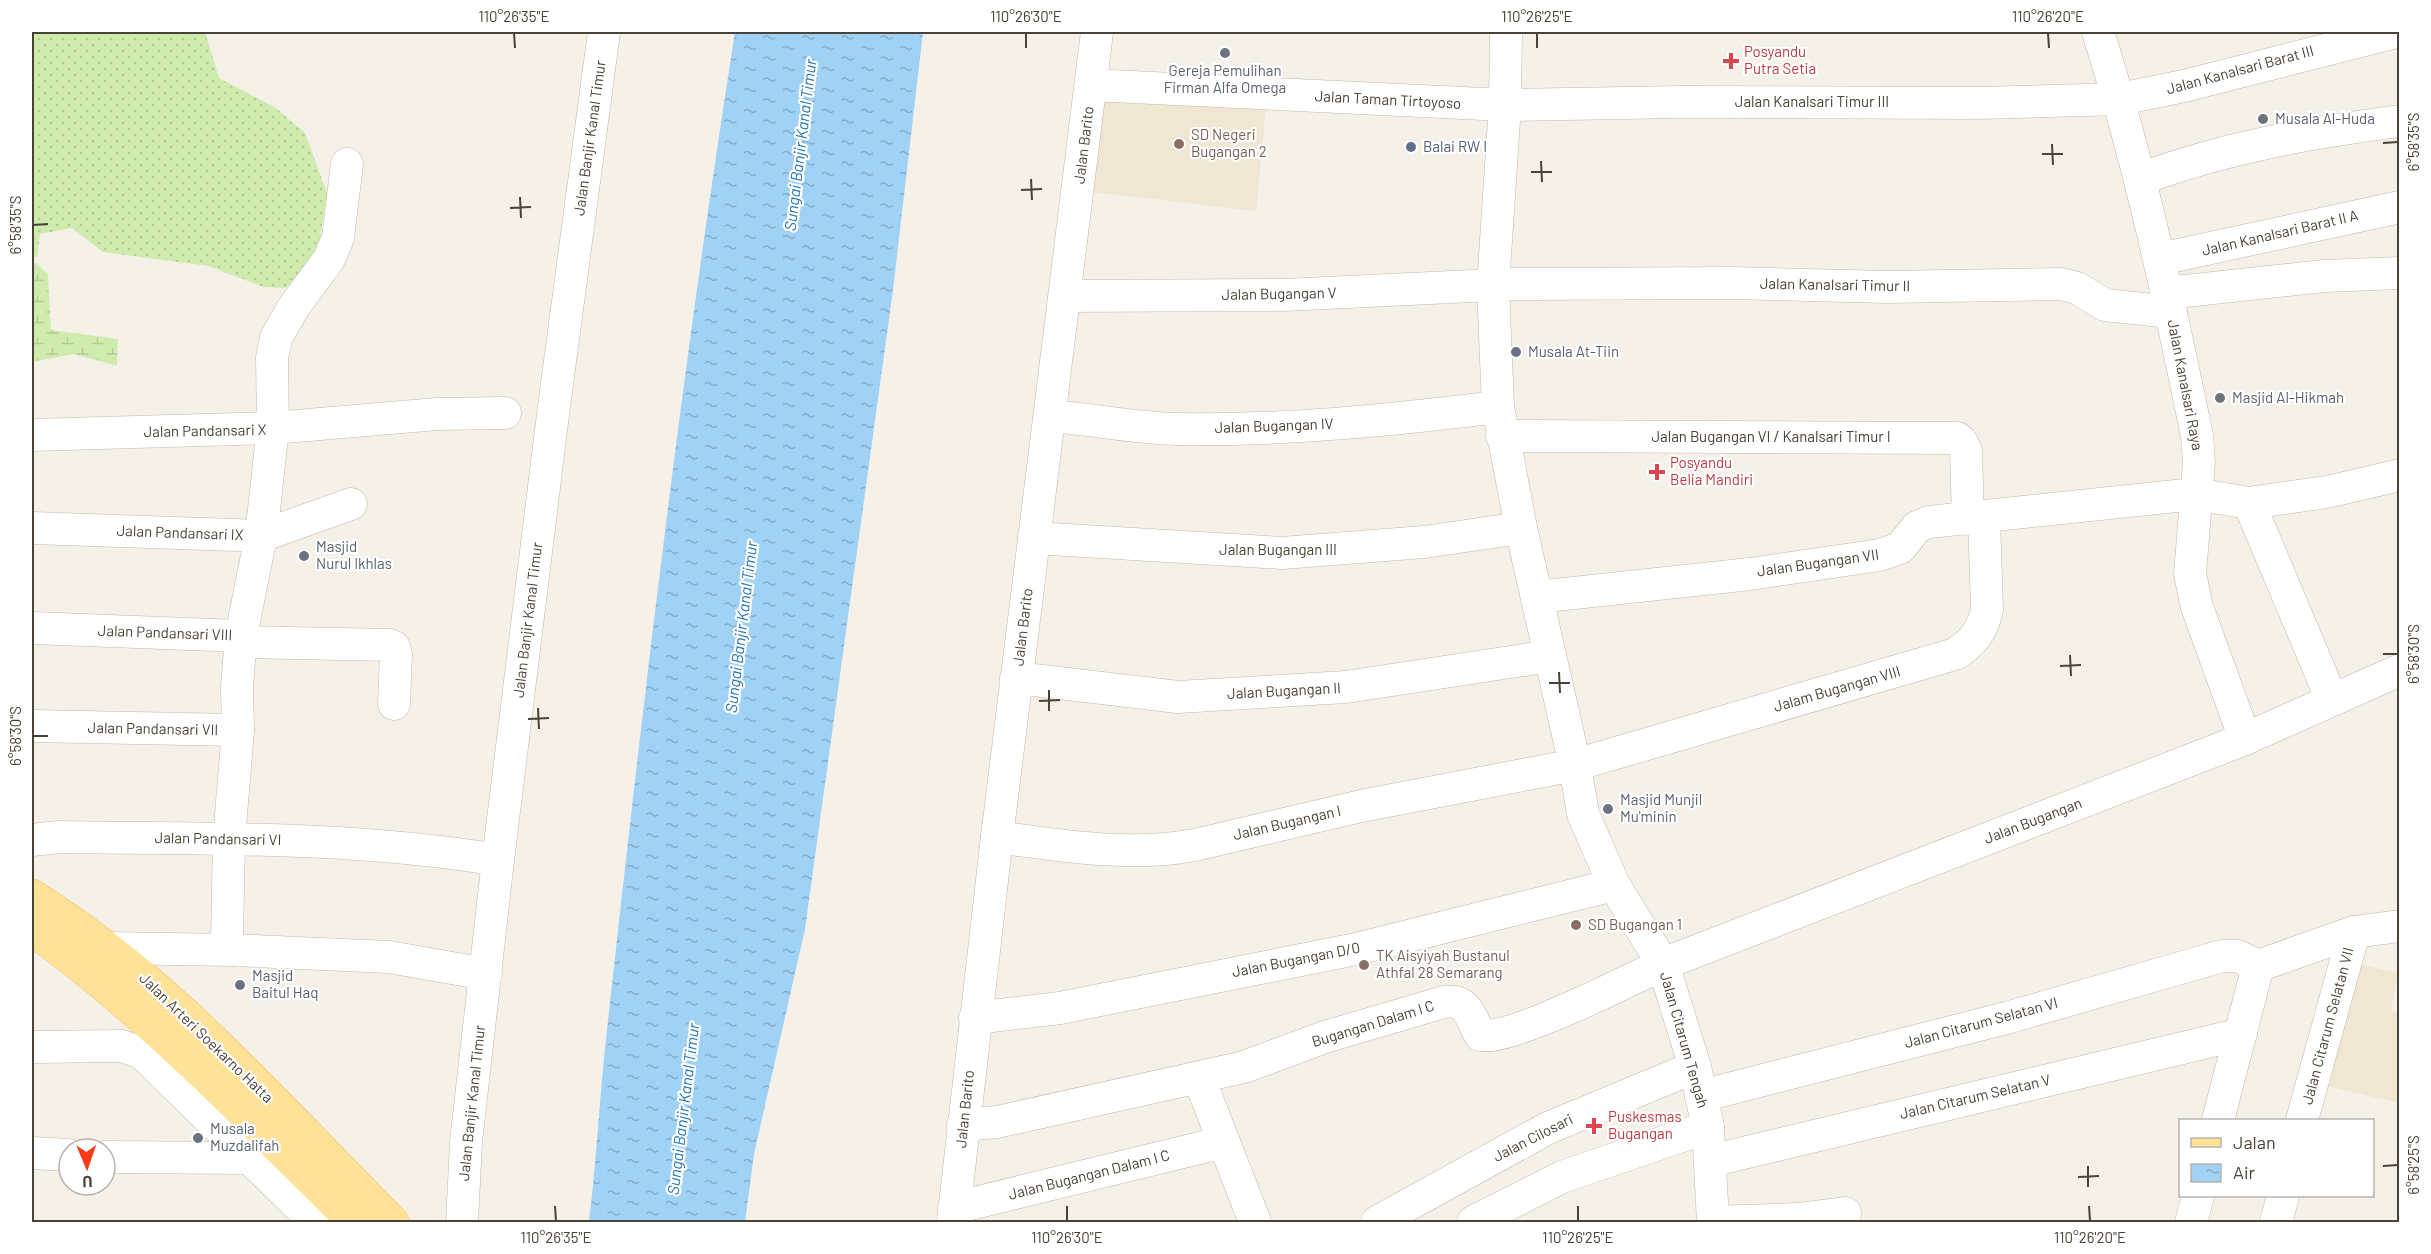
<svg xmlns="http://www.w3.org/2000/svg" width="2431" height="1254" viewBox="0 0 2431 1254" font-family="Barlow,sans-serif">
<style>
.education{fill:#efe7d1}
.grass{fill:url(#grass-dots)}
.wetland{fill:url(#wetland-marsh)}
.water{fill:url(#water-ripples)}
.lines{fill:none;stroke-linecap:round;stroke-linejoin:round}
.minor-casing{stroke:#c1b9a9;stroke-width:33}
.major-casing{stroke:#ecc35f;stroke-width:34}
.minor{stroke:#fff;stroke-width:32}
.major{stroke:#ffe297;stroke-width:33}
.ticks{fill:none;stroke:#494236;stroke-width:2}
.worship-dot{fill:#6b7280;stroke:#fff;stroke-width:2}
.health-dot{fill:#e0444e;stroke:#fff;stroke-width:2}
.education-dot{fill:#8d6e63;stroke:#fff;stroke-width:2}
.service-dot{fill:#5c6f8a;stroke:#fff;stroke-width:2}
.labels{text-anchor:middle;stroke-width:4.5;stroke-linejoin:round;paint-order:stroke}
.health-label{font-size:15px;fill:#be3a42;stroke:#fff;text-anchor:start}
.street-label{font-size:15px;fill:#494236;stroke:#fff}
.worship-label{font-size:15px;fill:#5b616d;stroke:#fff;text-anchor:start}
.education-label{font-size:15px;fill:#785e54;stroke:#fff;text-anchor:start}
.service-label{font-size:15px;fill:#4e5e75;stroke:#fff;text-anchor:start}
.water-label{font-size:16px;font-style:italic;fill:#2677b3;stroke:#fff}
.neatline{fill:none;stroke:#494236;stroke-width:2}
.ticks-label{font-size:15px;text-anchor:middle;fill:#494236}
</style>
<defs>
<pattern id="grass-dots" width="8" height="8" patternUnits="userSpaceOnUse" patternTransform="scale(1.5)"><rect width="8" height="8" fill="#cfecae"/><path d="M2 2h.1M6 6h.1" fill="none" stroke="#b3cc96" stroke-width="1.8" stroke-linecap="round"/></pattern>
<pattern id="wetland-marsh" width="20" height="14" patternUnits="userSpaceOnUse" patternTransform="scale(1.5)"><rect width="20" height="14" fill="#cfecae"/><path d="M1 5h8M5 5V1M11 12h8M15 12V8" fill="none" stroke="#b3cc96"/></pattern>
<pattern id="water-ripples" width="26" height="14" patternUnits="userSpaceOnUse" patternTransform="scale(1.5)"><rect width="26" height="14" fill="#a0d2f5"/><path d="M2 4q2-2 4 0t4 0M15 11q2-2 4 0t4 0" fill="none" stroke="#84acc7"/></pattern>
</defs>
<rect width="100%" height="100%" fill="#f5f1e8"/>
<!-- education -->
<g class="education">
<polygon points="1102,89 1267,96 1256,211 1092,192"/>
<polygon points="2355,963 2398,973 2391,1010 2399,1013 2399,1103 2327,1086"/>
</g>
<!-- grass -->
<polygon class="grass" points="32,32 205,32 219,78 276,108 305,133 327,193 318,252 286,288 264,287 208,266 103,252 72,228 40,234 37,257 32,257"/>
<!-- wetland -->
<polygon class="wetland" points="36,263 48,274 51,330 118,339 117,366 74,354 32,362 32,264"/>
<!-- water -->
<path class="water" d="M 735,32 L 923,32 L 893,290 L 805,929 L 754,1154 L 745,1222 L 589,1222 C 596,1165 599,1106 605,1048 C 642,709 682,369 735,32 Z"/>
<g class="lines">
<!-- minor casing -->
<g class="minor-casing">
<g id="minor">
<polyline points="1506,32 1505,105 1493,286 1498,407 1521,528 1575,765 1583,814 1614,885 1663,964 1695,1067 1708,1127 1713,1222"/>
<path d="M 2098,32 C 2140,165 2169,300 2197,436 L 2199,462 L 2190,574 L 2197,607 L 2245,739"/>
<polyline points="1091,85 1505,105 1680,102 1982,103 2120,99 2184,86 2396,32"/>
<path d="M 2140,179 C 2227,147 2308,133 2400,121"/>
<polyline points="2160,259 2400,207"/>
<polyline points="2167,293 2324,276 2400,273"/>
<polyline points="1065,296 1284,295 1514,284 1730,283 1888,287 2061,284 2077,288 2105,305 2171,312"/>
<path d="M 1050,416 C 1092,419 1134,428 1176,429 C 1284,431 1391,420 1498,407"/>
<polyline points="32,435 273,428 437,414 505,413"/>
<polyline points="1502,436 1957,438 1961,441 1966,451 1968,519"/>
<polyline points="2249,503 2332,700"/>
<polyline points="32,528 261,536 351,504"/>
<polyline points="1034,538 1282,553 1424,542 1521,528"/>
<polyline points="1537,597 1750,574 1880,555 1900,548 1917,527 1929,522 2195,494 2249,503 2327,492 2400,475"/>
<polyline points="32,628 241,636"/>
<polyline points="240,642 390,645 394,647 396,654 394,704"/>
<polyline points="1016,678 1178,697 1346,687 1550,656"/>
<polyline points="32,726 238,730"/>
<path d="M 997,837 C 1060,846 1131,857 1195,845 L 1361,806 L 1575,765 L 1955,654 C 1973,643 1983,630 1987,609 L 1984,517"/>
<path d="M 32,840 L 59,837 C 205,839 353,836 498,860"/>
<polyline points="108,948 233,950 389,957 486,974"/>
<polyline points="233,950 227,941 229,839 238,730 237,687 241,636 261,536 273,428 272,358 276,338 293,308 329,259 338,238 347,164"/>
<polyline points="975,1018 1060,1008 1356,949 1614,885"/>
<polyline points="32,1047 122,1046 142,1053 315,1222"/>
<polyline points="1199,1078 1255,1222"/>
<polyline points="1701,1096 2010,1017 2222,956 2238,956 2258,966"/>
<polyline points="2218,1120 2258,966 2354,932 2400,926"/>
<polyline points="2302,1120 2354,932"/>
<path d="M 963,1125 L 997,1122 L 1244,1067 L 1325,1037 L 1444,1002 C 1468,998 1471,1018 1480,1035 C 1508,1042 1632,979 1663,964 L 2245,739 L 2400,670"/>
<polyline points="32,1153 69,1155"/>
<polyline points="105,1157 249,1158"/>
<polyline points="1710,1161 2241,1034"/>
<polyline points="954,1208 1224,1142"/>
<polyline points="462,1222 466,1142 498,860 553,414 604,32"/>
<polyline points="953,1222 997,837 1097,32"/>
<polyline points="1377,1222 1548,1128 1695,1067"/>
<polyline points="1473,1222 1562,1177 1708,1127"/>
<polyline points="1713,1222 1798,1219 1845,1213"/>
<polyline points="2191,1222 2198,1196"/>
<polyline points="2276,1222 2283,1196"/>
</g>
</g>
<!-- major casing -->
<g class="major-casing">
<g id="major">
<path d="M 32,896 C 170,982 278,1108 392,1222"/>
<path d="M 32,929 C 150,1014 251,1120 354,1222"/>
</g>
</g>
<!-- minor -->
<use href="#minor" class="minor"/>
<!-- major -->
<use href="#major" class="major"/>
</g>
<!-- ticks -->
<path class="ticks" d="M 514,33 L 515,48M 1026,33 L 1026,48M 1537,33 L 1537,48M 2048,33 L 2049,48M 2383,143 L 2398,142M 2052,144 L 2053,165M 2042,154 L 2063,154M 1541,161 L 1542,182M 1531,172 L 1552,172M 1031,179 L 1032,200M 1021,190 L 1042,189M 520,197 L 521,218M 510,208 L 531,207M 33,225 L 48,224M 2383,654 L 2398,654M 2070,655 L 2071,676M 2060,666 L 2081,665M 1559,672 L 1560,693M 1549,683 L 1570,683M 1049,690 L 1049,711M 1039,701 L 1060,700M 538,708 L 539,729M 528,719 L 549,718M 33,736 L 48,736M 2088,1166 L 2088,1187M 2383,1166 L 2398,1165M 2078,1177 L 2099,1176M 555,1206 L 556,1221M 1067,1206 L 1067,1221M 1578,1206 L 1578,1221M 2089,1206 L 2090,1221"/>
<!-- markers -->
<g class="worship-dot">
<circle cx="1225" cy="53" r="6"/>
<circle cx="2263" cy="119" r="6"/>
<circle cx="1516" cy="352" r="6"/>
<circle cx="2220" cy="398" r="6"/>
<circle cx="304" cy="556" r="6"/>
<circle cx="1608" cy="809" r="6"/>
<circle cx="240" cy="985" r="6"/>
<circle cx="198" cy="1138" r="6"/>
</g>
<g class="health-dot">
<path d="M1728 52h6v6h6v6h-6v6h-6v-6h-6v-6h6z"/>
<path d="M1654 463h6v6h6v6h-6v6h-6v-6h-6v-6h6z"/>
<path d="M1591 1117h6v6h6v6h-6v6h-6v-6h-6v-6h6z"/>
</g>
<g class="education-dot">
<circle cx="1179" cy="144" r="6"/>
<circle cx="1576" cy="925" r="6"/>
<circle cx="1364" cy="965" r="6"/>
</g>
<circle class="service-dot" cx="1411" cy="147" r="6"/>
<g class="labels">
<!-- health labels -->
<g class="health-label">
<text x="1744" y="57">Posyandu<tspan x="1744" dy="17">Putra Setia</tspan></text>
<text x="1670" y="468">Posyandu<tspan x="1670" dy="17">Belia Mandiri</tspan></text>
<text x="1608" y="1122">Puskesmas<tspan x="1608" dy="17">Bugangan</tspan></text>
</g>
<!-- street labels -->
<g class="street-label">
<text transform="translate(2240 70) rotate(-15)" y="5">Jalan Kanalsari Barat III</text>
<text transform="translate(1388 100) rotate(3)" y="5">Jalan Taman Tirtoyoso</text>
<text x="1812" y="107">Jalan Kanalsari Timur III</text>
<text transform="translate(590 138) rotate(-82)" y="5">Jalan Banjir Kanal Timur</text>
<text transform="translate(1084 145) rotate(-83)" y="5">Jalan Barito</text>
<text transform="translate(2280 233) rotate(-13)" y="5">Jalan Kanalsari Barat II A</text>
<text transform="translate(1835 285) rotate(1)" y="5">Jalan Kanalsari Timur II</text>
<text transform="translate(1279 294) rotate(-1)" y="5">Jalan Bugangan V</text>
<text transform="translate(2185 385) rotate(79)" y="5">Jalan Kanalsari Raya</text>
<text transform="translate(1274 426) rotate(-2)" y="5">Jalan Bugangan IV</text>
<text transform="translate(205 431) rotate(-1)" y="5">Jalan Pandansari X</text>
<text x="1771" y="442">Jalan Bugangan VI / Kanalsari Timur I</text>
<text transform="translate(180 533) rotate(2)" y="5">Jalan Pandansari IX</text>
<text x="1278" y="555">Jalan Bugangan III</text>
<text transform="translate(1818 563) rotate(-8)" y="5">Jalan Bugangan VII</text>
<text transform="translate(528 620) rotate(-83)" y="5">Jalan Banjir Kanal Timur</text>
<text transform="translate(1023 627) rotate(-83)" y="5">Jalan Barito</text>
<text transform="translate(165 633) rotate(2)" y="5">Jalan Pandansari VIII</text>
<text transform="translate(1837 689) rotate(-16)" y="5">Jalam Bugangan VIII</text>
<text transform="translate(1284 691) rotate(-3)" y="5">Jalan Bugangan II</text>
<text transform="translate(153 729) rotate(1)" y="5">Jalan Pandansari VII</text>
<text transform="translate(2033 821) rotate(-21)" y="5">Jalan Bugangan</text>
<text transform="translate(1287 823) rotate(-13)" y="5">Jalan Bugangan I</text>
<text transform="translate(218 839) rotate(1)" y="5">Jalan Pandansari VI</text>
<text transform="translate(1296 960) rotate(-11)" y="5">Jalan Bugangan D/0</text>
<text transform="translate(1981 1023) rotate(-15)" y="5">Jalan Citarum Selatan VI</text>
<text transform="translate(1373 1024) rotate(-17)" y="5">Bugangan Dalam I C</text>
<text transform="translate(2328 1026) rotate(-75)" y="5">Jalan Citarum Selatan VII</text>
<text transform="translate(206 1038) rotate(44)" y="5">Jalan Arteri Soekarno Hatta</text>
<text transform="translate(1684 1040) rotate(74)" y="5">Jalan Citarum Tengah</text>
<text transform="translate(1975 1097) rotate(-13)" y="5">Jalan Citarum Selatan V</text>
<text transform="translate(472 1103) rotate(-84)" y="5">Jalan Banjir Kanal Timur</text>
<text transform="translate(965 1109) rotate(-84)" y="5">Jalan Barito</text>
<text transform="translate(1533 1138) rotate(-27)" y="5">Jalan Cilosari</text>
<text transform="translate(1089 1175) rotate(-14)" y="5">Jalan Bugangan Dalam I C</text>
</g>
<!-- worship labels -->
<g class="worship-label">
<text x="1225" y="76" text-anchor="middle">Gereja Pemulihan<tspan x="1225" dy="17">Firman Alfa Omega</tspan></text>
<text x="2275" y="124">Musala Al-Huda</text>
<text x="1528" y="357">Musala At-Tiin</text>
<text x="2232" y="403">Masjid Al-Hikmah</text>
<text x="316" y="552">Masjid<tspan x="316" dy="17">Nurul Ikhlas</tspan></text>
<text x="1620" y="805">Masjid Munjil<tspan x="1620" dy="17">Mu'minin</tspan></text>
<text x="252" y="981">Masjid<tspan x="252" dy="17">Baitul Haq</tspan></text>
<text x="210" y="1134">Musala<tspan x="210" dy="17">Muzdalifah</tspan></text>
</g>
<!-- education labels -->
<g class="education-label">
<text x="1191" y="140">SD Negeri<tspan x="1191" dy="17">Bugangan 2</tspan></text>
<text x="1588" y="930">SD Bugangan 1</text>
<text x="1376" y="961">TK Aisyiyah Bustanul<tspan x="1376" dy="17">Athfal 28 Semarang</tspan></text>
</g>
<!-- service labels -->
<g class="service-label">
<text x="1423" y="152">Balai RW I</text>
</g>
<!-- water labels -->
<g class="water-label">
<text transform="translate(800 145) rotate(-83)" y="6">Sungai Banjir Kanal Timur</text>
<text transform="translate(741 627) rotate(-83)" y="6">Sungai Banjir Kanal Timur</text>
<text transform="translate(683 1109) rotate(-83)" y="6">Sungai Banjir Kanal Timur</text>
</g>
</g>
<!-- border -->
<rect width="2431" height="1254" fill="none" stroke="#ffffff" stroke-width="66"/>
<!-- legend -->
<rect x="2179" y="1119" width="195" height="78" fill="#ffffff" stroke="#b6b3af" stroke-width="1.5"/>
<rect x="2191" y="1138" width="30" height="9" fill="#ffe297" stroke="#b6b3af" stroke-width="1.5"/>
<text x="2233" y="1149" font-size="18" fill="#494236">Jalan</text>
<rect x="2191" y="1164" width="30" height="18" fill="url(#water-ripples)" stroke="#b6b3af" stroke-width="1.5"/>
<text x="2233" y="1179" font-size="18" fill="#494236">Air</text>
<!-- north arrow -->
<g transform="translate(87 1167) rotate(178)"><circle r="28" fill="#ffffff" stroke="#b6b3af" stroke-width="1.5"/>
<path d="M0-4.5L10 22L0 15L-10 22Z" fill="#ff3a15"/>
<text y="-9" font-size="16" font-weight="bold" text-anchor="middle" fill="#494236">U</text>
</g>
<rect x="33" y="33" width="2365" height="1188" class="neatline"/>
<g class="ticks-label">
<text x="514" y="22">110°26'35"E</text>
<text x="1026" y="22">110°26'30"E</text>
<text x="1537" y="22">110°26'25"E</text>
<text x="2048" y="22">110°26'20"E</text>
<text transform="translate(2414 142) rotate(-90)" y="5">6°58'35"S</text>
<text transform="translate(16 225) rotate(-90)" y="5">6°58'35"S</text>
<text transform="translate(2414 654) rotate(-90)" y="5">6°58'30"S</text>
<text transform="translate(16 736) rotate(-90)" y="5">6°58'30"S</text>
<text transform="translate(2414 1165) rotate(-90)" y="5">6°58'25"S</text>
<text x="556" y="1243">110°26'35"E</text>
<text x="1067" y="1243">110°26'30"E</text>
<text x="1578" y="1243">110°26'25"E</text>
<text x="2090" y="1243">110°26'20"E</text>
</g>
</svg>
